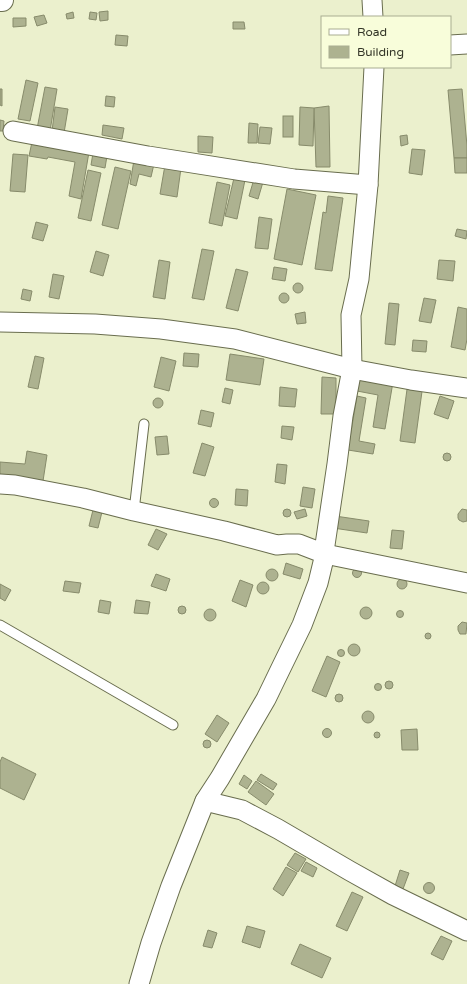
<svg xmlns="http://www.w3.org/2000/svg" width="467" height="984" viewBox="0 0 467 984" font-family="'Varela Round',sans-serif">
<style>
.building{fill:#adb290;stroke:#878b6b}
.lines{fill:none;stroke-linecap:round;stroke-linejoin:round}
.lane-casing{stroke:#696d4e;stroke-width:11}
.street-casing{stroke:#696d4e;stroke-width:21}
.highway-casing{stroke:#696d4e;stroke-width:24}
.lane{stroke:#fff;stroke-width:9}
.street{stroke:#fff;stroke-width:19}
.highway{stroke:#fff;stroke-width:22}
</style>
<rect width="100%" height="100%" fill="#ebf0cd"/>
<!-- building -->
<g class="building">
<polygon points="108,11 108,20 100,21 99,12"/>
<polygon points="73,12 74,18 67,19 66,14"/>
<polygon points="90,12 97,13 96,20 89,19"/>
<polygon points="44,15 47,23 37,26 34,17"/>
<polygon points="13,18 26,18 26,26 13,27"/>
<polygon points="233,22 244,22 245,29 233,29"/>
<polygon points="116,35 128,36 127,46 115,45"/>
<polygon points="26,80 38,83 30,121 18,119"/>
<polygon points="45,87 57,89 50,131 37,129"/>
<polygon points="0,89 2,89 2,106 0,105"/>
<polygon points="462,89 467,146 467,158 454,158 448,90"/>
<polygon points="106,96 115,97 114,107 105,106"/>
<polygon points="329,106 330,167 316,167 314,108"/>
<polygon points="55,107 68,109 64,133 52,131"/>
<polygon points="300,107 314,108 313,146 299,145"/>
<rect x="283" y="116" width="10" height="21"/>
<polygon points="0,120 4,121 3,131 0,131"/>
<polygon points="249,123 258,124 257,143 248,143"/>
<polygon points="103,125 124,128 122,139 102,135"/>
<polygon points="260,127 272,128 270,144 258,143"/>
<polygon points="407,135 408,144 401,146 400,136"/>
<polygon points="198,136 213,137 212,153 198,152"/>
<polygon points="32,142 89,152 81,199 69,196 75,162 48,157 47,159 29,156"/>
<polygon points="412,149 425,150 422,175 409,173"/>
<polygon points="93,153 107,156 105,168 91,165"/>
<polygon points="13,154 28,155 25,192 10,191"/>
<polygon points="454,158 467,158 467,173 455,173"/>
<polygon points="134,160 154,164 151,177 139,174 136,186 130,184"/>
<polygon points="165,165 181,168 177,197 160,194"/>
<polygon points="115,167 131,171 118,229 102,225"/>
<polygon points="88,170 101,173 91,221 78,218"/>
<polygon points="234,178 245,180 237,219 225,216"/>
<polygon points="254,179 263,182 258,199 249,196"/>
<polygon points="217,182 230,185 222,226 209,223"/>
<polygon points="287,189 316,195 302,265 274,259"/>
<polygon points="328,196 343,198 332,271 315,269 323,212 326,213"/>
<polygon points="259,217 272,219 268,249 255,248"/>
<polygon points="36,222 48,225 43,241 32,238"/>
<polygon points="457,229 467,231 466,239 455,236"/>
<polygon points="202,249 214,251 204,300 192,298"/>
<polygon points="96,251 109,255 103,276 90,272"/>
<polygon points="159,260 170,262 165,299 153,297"/>
<polygon points="439,260 455,261 453,281 437,279"/>
<polygon points="274,267 287,269 285,281 272,279"/>
<polygon points="236,269 248,272 238,311 226,308"/>
<polygon points="53,274 64,276 59,299 49,297"/>
<circle cx="298" cy="288" r="5"/>
<polygon points="23,289 32,291 30,301 21,299"/>
<circle cx="284" cy="298" r="5"/>
<polygon points="424,298 436,300 431,323 419,321"/>
<polygon points="389,303 399,304 395,345 385,344"/>
<polygon points="458,307 467,309 467,339 465,350 451,347"/>
<polygon points="305,312 306,323 297,324 295,314"/>
<polygon points="413,340 427,341 426,352 412,351"/>
<polygon points="184,353 199,354 198,367 183,366"/>
<polygon points="230,354 264,359 260,385 226,380"/>
<polygon points="35,356 44,358 38,389 28,387"/>
<polygon points="161,357 176,361 169,391 154,387"/>
<polygon points="322,377 336,378 336,414 321,414"/>
<polygon points="360,377 393,382 385,429 373,427 378,395 357,391"/>
<polygon points="408,382 423,384 415,443 400,441"/>
<polygon points="280,387 297,389 295,407 279,406"/>
<polygon points="225,388 233,390 230,404 222,402"/>
<polygon points="357,396 366,398 359,441 375,444 373,454 348,450"/>
<polygon points="440,396 454,401 448,419 434,414"/>
<circle cx="158" cy="403" r="5"/>
<polygon points="201,410 214,413 211,427 198,424"/>
<polygon points="282,426 294,427 292,440 281,438"/>
<polygon points="167,436 169,454 157,455 155,437"/>
<polygon points="202,443 214,447 205,476 193,473"/>
<polygon points="27,451 47,455 43,481 0,479 0,462 25,464"/>
<circle cx="447" cy="457" r="4"/>
<polygon points="277,464 287,465 285,484 275,482"/>
<polygon points="303,487 315,489 312,508 300,506"/>
<polygon points="236,489 248,490 247,506 235,505"/>
<circle cx="214" cy="503" r="4.5"/>
<circle cx="287" cy="513" r="4"/>
<polygon points="305,509 307,516 297,519 294,512"/>
<polygon points="462,509 467,510 467,521 463,522 459,520 458,518 458,514"/>
<polygon points="93,510 102,512 98,528 89,526"/>
<polygon points="335,516 369,521 367,533 333,528"/>
<polygon points="156,529 167,534 158,550 148,545"/>
<polygon points="392,530 404,531 402,549 390,548"/>
<polygon points="286,563 303,569 300,579 283,574"/>
<circle cx="357" cy="573" r="4.5"/>
<circle cx="272" cy="575" r="6"/>
<polygon points="156,574 170,579 166,591 151,586"/>
<circle cx="402" cy="584" r="5"/>
<polygon points="240,580 253,585 246,607 232,601"/>
<polygon points="65,581 81,583 79,593 63,591"/>
<circle cx="263" cy="588" r="6"/>
<polygon points="0,584 11,590 5,601 0,598"/>
<polygon points="100,600 111,602 109,614 98,612"/>
<polygon points="136,600 150,602 148,614 134,613"/>
<circle cx="182" cy="610" r="4"/>
<circle cx="366" cy="613" r="6"/>
<circle cx="210" cy="615" r="6"/>
<circle cx="400" cy="614" r="3.5"/>
<polygon points="462,622 467,623 466,634 460,634 458,630 458,626"/>
<circle cx="428" cy="636" r="3"/>
<circle cx="354" cy="650" r="6"/>
<circle cx="341" cy="653" r="3.5"/>
<polygon points="327,656 340,662 326,697 312,691"/>
<circle cx="389" cy="685" r="4"/>
<circle cx="378" cy="687" r="3.5"/>
<circle cx="339" cy="698" r="4"/>
<circle cx="368" cy="717" r="6"/>
<polygon points="217,715 229,723 217,742 205,734"/>
<circle cx="327" cy="733" r="4.5"/>
<polygon points="417,729 418,750 402,750 401,730"/>
<circle cx="377" cy="735" r="3"/>
<circle cx="207" cy="744" r="4"/>
<polygon points="2,757 36,774 24,800 0,788 0,762"/>
<polygon points="261,774 277,784 273,790 257,780"/>
<polygon points="244,775 252,781 247,789 239,784"/>
<polygon points="256,781 274,794 266,805 248,792"/>
<polygon points="295,853 306,859 298,872 287,865"/>
<polygon points="306,862 317,868 313,877 301,871"/>
<polygon points="286,867 297,873 283,896 273,889"/>
<polygon points="400,870 409,873 403,889 395,886"/>
<circle cx="429" cy="888" r="5.5"/>
<polygon points="352,892 363,897 347,931 336,926"/>
<polygon points="247,926 265,931 260,948 242,942"/>
<polygon points="208,930 217,933 212,948 203,946"/>
<polygon points="441,936 452,941 443,960 431,954"/>
<polygon points="300,944 331,958 322,978 291,964"/>
</g>
<g class="lines">
<!-- lane casing -->
<g class="lane-casing">
<g id="lane">
<polyline points="134,511 144,424"/>
<polyline points="0,625 173,725"/>
</g>
</g>
<!-- street casing -->
<g class="street-casing">
<g id="street">
<polyline points="372,0 373,17"/>
<polyline points="450,45 467,44"/>
<polyline points="13,131 148,156 294,179 368,185"/>
<polyline points="0,322 95,324 161,329 235,339 352,369 411,380 467,388"/>
<polyline points="0,484 15,485 83,498 134,511 224,531 277,545 287,544 299,544 325,554 467,583"/>
<polyline points="205,801 242,810 278,829 350,871 393,895 467,931"/>
<polyline points="139,984 151,943 171,886 205,801 220,778 266,699 281,668 302,625 318,583 325,554 325,545 337,464 343,416 352,369 351,315 359,279 368,185 374,67"/>
</g>
</g>
<!-- highway casing -->
<g class="highway-casing">
<polyline id="highway" points="0,0 2,0"/>
</g>
<!-- lane -->
<use href="#lane" class="lane"/>
<!-- street -->
<use href="#street" class="street"/>
<!-- highway -->
<use href="#highway" class="highway"/>
</g>
<!-- legend -->
<rect x="321" y="16" width="130" height="52" fill="#f8fdda" stroke="#a9ad92"/>
<rect x="329" y="29" width="20" height="6" fill="#ffffff" stroke="#a9ad92"/>
<text x="357" y="36" font-size="12" fill="#333527">Road</text>
<rect x="329" y="46" width="20" height="12" fill="#adb290" stroke="#a9ad92"/>
<text x="357" y="56" font-size="12" fill="#333527">Building</text>
</svg>
